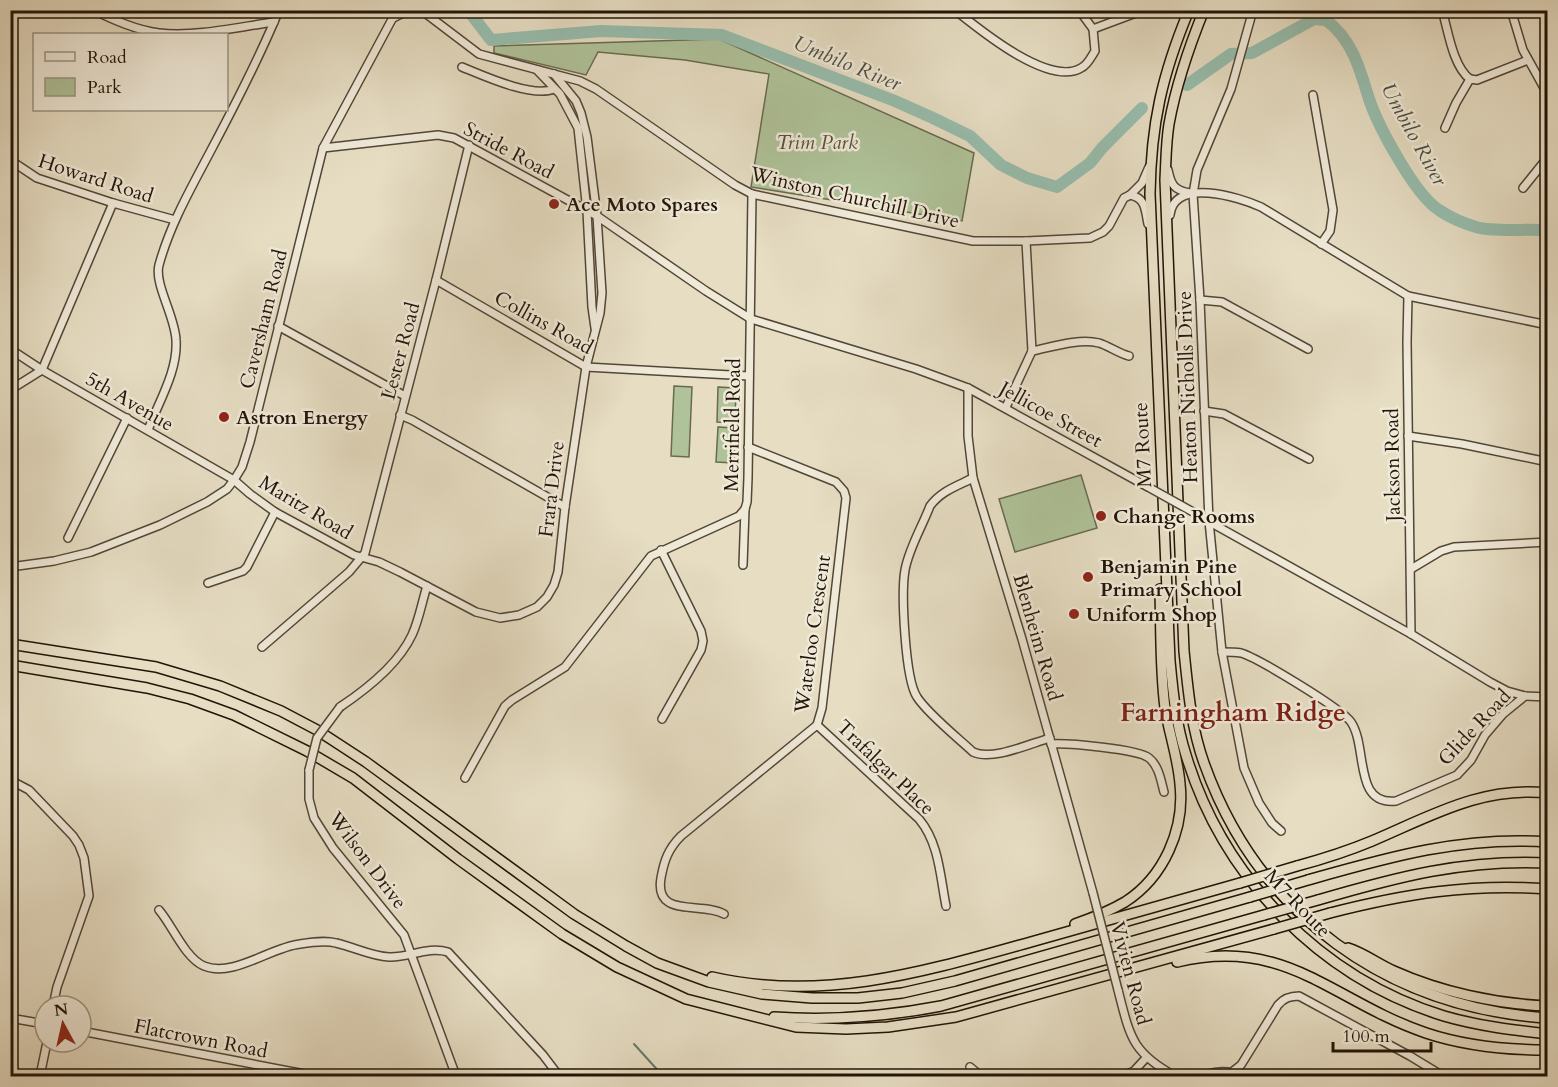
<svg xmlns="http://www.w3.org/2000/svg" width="1558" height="1087" viewBox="0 0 1558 1087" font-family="Cardo,serif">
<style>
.green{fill:#afc299;stroke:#686b50;stroke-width:1.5}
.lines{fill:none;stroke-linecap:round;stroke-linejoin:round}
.stream{stroke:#68796b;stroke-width:2}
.river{stroke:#97bdad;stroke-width:12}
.minor-casing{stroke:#534636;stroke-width:10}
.highway-casing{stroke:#221407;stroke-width:12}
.minor{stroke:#efe9d8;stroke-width:7}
.highway{stroke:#e6ddc3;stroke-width:9}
.minor-bridge-casing{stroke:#534636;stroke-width:10;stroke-linecap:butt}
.highway-bridge-casing{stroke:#221407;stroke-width:12;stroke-linecap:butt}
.minor-bridge{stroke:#efe9d8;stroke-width:7}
.highway-bridge{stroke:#e6ddc3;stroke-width:9}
.poi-dot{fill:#8f2418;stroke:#efe9d8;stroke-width:2}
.labels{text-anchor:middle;stroke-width:5;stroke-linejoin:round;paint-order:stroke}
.park-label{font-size:20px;font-style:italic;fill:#53513a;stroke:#efe9d8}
.street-label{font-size:20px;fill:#221407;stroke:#efe9d8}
.poi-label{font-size:20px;font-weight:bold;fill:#221407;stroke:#efe9d8;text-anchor:start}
.water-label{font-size:21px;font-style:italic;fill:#4b4f41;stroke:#efe9d8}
.district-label{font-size:26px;font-weight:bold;fill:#7a1f14;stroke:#efe9d8}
</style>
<rect width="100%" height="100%" fill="#e6ddc3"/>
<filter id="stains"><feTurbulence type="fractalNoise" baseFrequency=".00333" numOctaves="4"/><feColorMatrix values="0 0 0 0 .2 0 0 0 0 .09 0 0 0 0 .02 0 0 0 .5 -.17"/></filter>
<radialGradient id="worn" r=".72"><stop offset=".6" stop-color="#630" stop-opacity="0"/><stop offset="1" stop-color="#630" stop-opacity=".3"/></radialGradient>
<!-- green -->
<g class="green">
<polygon points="719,39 974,153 962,221 751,187 769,74 685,60 598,52 586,75 494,53 494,46"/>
<polygon points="674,386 692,387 689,457 671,456"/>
<polygon points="718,387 736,388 735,423 717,422"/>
<polygon points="718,427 735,428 734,463 716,462"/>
<polygon points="1081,475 1097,528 1015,552 999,499"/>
</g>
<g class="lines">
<!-- stream -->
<polyline class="stream" points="634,1044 663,1076"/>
<!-- river -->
<g class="river">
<polyline points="468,10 491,40 601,31 722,35 895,101 933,118 970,136 1001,165 1027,178 1057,187 1090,163 1102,148 1142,108"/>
<path d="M 1187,85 L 1231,54 L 1252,53 L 1314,19 L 1326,20 C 1352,39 1360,69 1369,99 C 1378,126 1415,195 1439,210 C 1449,217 1465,224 1476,227 C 1492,232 1523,229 1540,230 L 1548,233"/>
</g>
<!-- minor casing -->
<g class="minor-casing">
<g id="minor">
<path d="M 93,10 C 114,20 136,30 159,33 C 196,37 238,27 274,22"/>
<polyline points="421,10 479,54 580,81 596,89 735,185 752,194 973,241 1026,241 1090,238 1103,232 1109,226 1124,198 1130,195 1142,183 1149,167"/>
<path d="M 955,10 C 980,30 1049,87 1081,68 C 1088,65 1091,57 1095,51 L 1093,29 L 1079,10"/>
<polyline points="1253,10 1231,89 1197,170 1193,194 1200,300 1209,521 1222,652 1244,768 1259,803 1272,823 1281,831"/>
<path d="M 1442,10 C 1448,30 1453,67 1470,79"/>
<polyline points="1511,10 1523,50 1548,95"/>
<polyline points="395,17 409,10"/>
<polyline points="1093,29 1144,10"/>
<path d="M 462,67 C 484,76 532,98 554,89"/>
<polyline points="537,70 560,94 578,128 587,211 592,307 595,328"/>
<polyline points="1313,95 1333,210 1330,231 1321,244"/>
<polyline points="1445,128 1456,103 1470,79 1477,80 1528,60"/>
<polyline points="323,148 438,135 454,138 597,216 706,291 751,319 916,369 968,388 1148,487"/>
<polyline points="10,160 37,178 113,203 175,220"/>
<path d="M 1168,170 C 1171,185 1174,190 1190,193"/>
<polyline points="1523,188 1548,157"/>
<path d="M 1130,195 C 1146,198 1145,210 1148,224"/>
<path d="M 1170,215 C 1174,177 1239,197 1261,207 L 1408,296 L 1548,325"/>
<polyline points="436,280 586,367 749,376"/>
<polyline points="1408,296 1407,342 1411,634"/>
<polyline points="1200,300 1222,302 1308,349"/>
<polyline points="278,326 405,396"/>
<polyline points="10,349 42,370 234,480 250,494 275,512 321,537 354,555 379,562 400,572 476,612 500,618 519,615 537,607 547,597 554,585 558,572 565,507 586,367 600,313 602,293 597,216 587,137 581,113 576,101 554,74"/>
<path d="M 1032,351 C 1052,347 1078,338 1099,343 C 1109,346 1118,353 1129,356"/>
<polyline points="968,388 968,436 973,478 1022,639 1093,893"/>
<polyline points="10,390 42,370 113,203"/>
<polyline points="1006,407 1032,351 1026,241"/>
<polyline points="1204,411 1224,414 1309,459"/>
<polyline points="400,415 412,420 565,507"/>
<path d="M 148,430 C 159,401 178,371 176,340 C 175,316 154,284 159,265 C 170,225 190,190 209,154 C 234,107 259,59 279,10"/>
<polyline points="1408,436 1462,444 1548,462"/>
<path d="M 973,478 C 957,486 941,491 930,506 C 922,527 909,548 905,570 C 901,593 905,679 917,697 C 927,713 958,738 973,752 C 992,761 1029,744 1050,738"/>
<polyline points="1206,520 1411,634 1490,682 1507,691 1525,696 1548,697"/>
<polyline points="68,538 127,418"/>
<polyline points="661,550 701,631 703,641 701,650 662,719"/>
<polyline points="743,565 745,509"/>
<polyline points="10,567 54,561 91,552 160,525 207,502 227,489 234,480 242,467 250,442 323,148 397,10"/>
<polyline points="1411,569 1441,551 1454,547 1548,542"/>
<polyline points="208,583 243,571 247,567 275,512"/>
<polyline points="262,647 349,572 365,553 436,280 469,145"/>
<path d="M 1222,652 C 1228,652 1235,652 1241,653 C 1258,658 1342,709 1351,722 C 1368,747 1353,806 1396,801 L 1457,775 L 1471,760 L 1485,735 L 1503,714 L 1525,696"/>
<path d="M 340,707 C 367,689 398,665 412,635 C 419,620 422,602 427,586"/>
<path d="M 817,725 L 919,819 C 939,843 940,875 946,906"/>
<path d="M 1051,744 C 1068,743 1138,749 1149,758 C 1159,766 1161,781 1164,792"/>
<polyline points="309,770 309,799 314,818 333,848 404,935 456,1076"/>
<polyline points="465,778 505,706 512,700 565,667 651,556 739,516 745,509 747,502 748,478 752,194"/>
<polyline points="10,780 29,790 73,836 79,845 84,858 89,896 57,987 53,1006"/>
<path d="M 159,910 C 172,925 185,958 204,966 C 233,978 271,947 300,944 C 312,942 325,940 336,943 C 354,947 371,956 389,957 C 409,958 427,946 448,952 L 543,1055 L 559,1076"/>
<path d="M 724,914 C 702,901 654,919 661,878 C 664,861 668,849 681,836 L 817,725 L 822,708 L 846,498 L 844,491 L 836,482 L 748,447"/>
<path d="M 1118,990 C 1130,1036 1131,1052 1175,1076"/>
<polyline points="10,1018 45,1024"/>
<polyline points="81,1031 315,1076"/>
<polyline points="970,1067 981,1076"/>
<path d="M 1232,1072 L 1241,1065 L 1278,1005 C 1284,998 1290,996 1299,996 L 1410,1056 L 1443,1076"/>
<polyline points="40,1076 47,1042"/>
<polyline points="1122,1076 1134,1071 1146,1058"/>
<path d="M 1201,1076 C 1212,1072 1228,1069 1238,1076"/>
</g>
</g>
<!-- highway casing -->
<g class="highway-casing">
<g id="highway">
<path d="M 1189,10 C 1162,75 1151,124 1150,194 L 1170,661 C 1173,693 1176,724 1186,755 C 1223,878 1321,978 1444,1016 C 1478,1026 1513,1030 1548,1034"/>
<path d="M 1204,10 C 1189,47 1176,85 1169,124 C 1166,142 1166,161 1165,180 L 1184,651 C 1188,689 1191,727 1204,763 C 1258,915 1388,1008 1548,1018"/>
<polyline points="10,644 156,667 220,686 281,711 317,730 366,762 574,914 626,946 657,963 709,982 762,994 812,998 858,998 902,993 955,981 1250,897"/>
<polyline points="10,665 147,688 190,699 234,715 307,751 353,778 458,859 562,934 617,967 686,999 796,1027 846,1029 888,1027 956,1017 1274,929"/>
<path d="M 1297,866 C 1323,859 1348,851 1372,841 C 1431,816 1481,786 1548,793"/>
<path d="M 1308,880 C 1389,857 1462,836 1548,842"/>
<path d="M 1318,900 C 1397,877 1464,859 1548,863"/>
<path d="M 1330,913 C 1404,894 1471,883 1548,889"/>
<path d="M 1075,924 C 1092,918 1110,911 1125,902 C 1164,877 1185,829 1180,784 C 1178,758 1169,733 1165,708 C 1160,669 1161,628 1160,589"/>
<path d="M 1348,948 C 1364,953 1378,964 1394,971 C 1441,992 1496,1004 1548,1006"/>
<path d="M 1177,962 C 1287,936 1332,1001 1426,1033 C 1465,1046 1507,1050 1548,1050"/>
<path d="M 712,977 C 825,1003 930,970 1038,940 C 1105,921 1172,902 1240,883"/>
<path d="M 774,1017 C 833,1021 884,1017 941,1006 L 1264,915"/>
</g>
</g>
<!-- minor -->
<use href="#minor" class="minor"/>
<!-- highway -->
<use href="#highway" class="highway"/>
<!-- minor-bridge casing -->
<g class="minor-bridge-casing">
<g id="minor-bridge">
<polyline points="1148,487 1202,517"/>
<polyline points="309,770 317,738 340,707"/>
<polyline points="1093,893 1118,990"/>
</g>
</g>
<!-- highway-bridge casing -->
<g class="highway-bridge-casing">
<g id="highway-bridge">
<polyline points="1240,883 1297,866"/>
<polyline points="1250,897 1308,880"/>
<polyline points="1264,915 1318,900"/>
<polyline points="1274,929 1330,913"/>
</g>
</g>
<!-- minor-bridge -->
<use href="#minor-bridge" class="minor-bridge"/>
<!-- highway-bridge -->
<use href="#highway-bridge" class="highway-bridge"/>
</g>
<!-- markers -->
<g class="poi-dot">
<circle cx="554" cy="204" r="6"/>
<circle cx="224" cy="417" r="6"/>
<circle cx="1101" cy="516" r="6"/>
<circle cx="1088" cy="577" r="6"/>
<circle cx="1074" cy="614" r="6"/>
</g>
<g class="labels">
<!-- park labels -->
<g class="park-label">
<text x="817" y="149">Trim Park</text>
</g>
<!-- street labels -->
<g class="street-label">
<text transform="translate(509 150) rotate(28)" y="7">Stride Road</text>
<text transform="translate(96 178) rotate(18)" y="7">Howard Road</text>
<text transform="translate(855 197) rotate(13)" y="7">Winston Churchill Drive</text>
<text transform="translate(263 319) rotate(-76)" y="7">Caversham Road</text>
<text transform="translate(544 322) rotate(29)" y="7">Collins Road</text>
<text transform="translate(400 351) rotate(-75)" y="7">Lester Road</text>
<text transform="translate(1187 387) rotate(-92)" y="7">Heaton Nicholls Drive</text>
<text transform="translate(130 401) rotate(30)" y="7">5th Avenue</text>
<text transform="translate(1051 414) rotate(29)" y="7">Jellicoe Street</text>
<text transform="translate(732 425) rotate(-89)" y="7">Merrifield Road</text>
<text transform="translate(1142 445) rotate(-93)" y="7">M7 Route</text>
<text transform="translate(1392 465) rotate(-91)" y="7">Jackson Road</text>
<text transform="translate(551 489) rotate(-83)" y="7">Frara Drive</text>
<text transform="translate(306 507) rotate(31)" y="7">Maritz Road</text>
<text transform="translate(812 634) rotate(-82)" y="7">Waterloo Crescent</text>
<text transform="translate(1038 637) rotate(74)" y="7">Blenheim Road</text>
<text transform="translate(1474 727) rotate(-47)" y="7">Glide Road</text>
<text transform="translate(886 767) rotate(44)" y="7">Trafalgar Place</text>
<text transform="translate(368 860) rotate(53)" y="7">Wilson Drive</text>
<text transform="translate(1298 903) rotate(46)" y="7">M7 Route</text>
<text transform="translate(1131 973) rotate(75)" y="7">Vivien Road</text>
<text transform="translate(201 1038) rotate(11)" y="7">Flatcrown Road</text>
</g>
<!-- poi labels -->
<g class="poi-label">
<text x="566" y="211">Ace Moto Spares</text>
<text x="236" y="424">Astron Energy</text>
<text x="1113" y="523">Change Rooms</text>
<text x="1100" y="573">Benjamin Pine<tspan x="1100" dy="23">Primary School</tspan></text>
<text x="1086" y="621">Uniform Shop</text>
</g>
<!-- water labels -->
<g class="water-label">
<text transform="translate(847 63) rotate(22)" y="7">Umbilo River</text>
<text transform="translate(1414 134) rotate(61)" y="7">Umbilo River</text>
</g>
<!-- district labels -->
<g class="district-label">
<text x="1233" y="721">Farningham Ridge</text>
</g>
</g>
<!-- margin -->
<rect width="1558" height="1087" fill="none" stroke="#e6ddc3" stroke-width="36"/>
<rect x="12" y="12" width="1534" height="1063" fill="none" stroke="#221407" stroke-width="3"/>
<rect x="18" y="18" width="1522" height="1051" fill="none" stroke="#221407" stroke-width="1.5"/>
<!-- legend -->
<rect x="33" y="33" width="195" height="78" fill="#efe9d8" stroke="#9d9484" stroke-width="1.5"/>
<rect x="45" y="52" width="30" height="9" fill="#efe9d8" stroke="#9d9484" stroke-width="1.5"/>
<text x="87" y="63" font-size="18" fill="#221407">Road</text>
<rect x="45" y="78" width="30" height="18" fill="#afc299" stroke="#9d9484" stroke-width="1.5"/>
<text x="87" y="93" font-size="18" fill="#221407">Park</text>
<!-- north arrow -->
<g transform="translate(63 1024) rotate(352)"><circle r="28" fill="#efe9d8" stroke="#9d9484" stroke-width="1.5"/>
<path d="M0-4.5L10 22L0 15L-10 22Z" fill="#8f2418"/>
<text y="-9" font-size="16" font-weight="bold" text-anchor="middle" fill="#221407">N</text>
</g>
<!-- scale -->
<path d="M1333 1042v9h98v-9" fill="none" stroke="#221407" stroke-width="3"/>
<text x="1342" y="1042" font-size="18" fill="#221407" stroke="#efe9d8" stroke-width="4.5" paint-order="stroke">100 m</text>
<rect width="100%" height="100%" filter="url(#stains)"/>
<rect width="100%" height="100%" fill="url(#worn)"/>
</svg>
